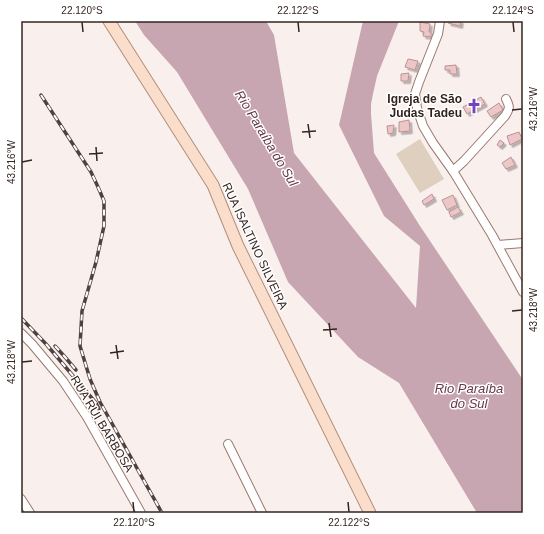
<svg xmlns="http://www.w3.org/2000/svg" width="544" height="534" viewBox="0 0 544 534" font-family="Helvetica,sans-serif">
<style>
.green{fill:#decfbe}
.water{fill:#c8a6b1}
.building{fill:#edc7c8;stroke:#bb9294;filter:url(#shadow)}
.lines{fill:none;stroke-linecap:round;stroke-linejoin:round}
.minor-casing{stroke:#9d786f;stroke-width:10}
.major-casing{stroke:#b38e78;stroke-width:13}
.minor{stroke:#fff;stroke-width:8}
.major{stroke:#faddcb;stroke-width:11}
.rail-casing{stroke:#50413e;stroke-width:3.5}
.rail{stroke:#fff;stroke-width:2;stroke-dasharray:6;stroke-linecap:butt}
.ticks{fill:none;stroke:#342420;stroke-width:1.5}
.labels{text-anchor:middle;stroke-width:3;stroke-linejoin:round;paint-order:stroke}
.poi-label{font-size:12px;font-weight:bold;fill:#342420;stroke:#fff;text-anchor:end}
.street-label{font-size:12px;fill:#342420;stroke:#fff}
.water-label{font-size:13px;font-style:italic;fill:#663649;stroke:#fff}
.neatline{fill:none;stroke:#342420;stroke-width:1.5}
.ticks-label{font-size:10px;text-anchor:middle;fill:#342420}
</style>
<defs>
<filter id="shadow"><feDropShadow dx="2.5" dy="2.5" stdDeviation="0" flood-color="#0004"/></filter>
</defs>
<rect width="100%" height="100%" fill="#f9f0ee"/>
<!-- green -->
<polygon class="green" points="420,139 444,179 420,193 396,154"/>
<!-- water -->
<polygon class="water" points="135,21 266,21 274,35 294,153 416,308 420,246 384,216 339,125 363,21 399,21 377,76 373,94 371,104 371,114 374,153 420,226 523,380 523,513 477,513 399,383 358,357 288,282 248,189 177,72 144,35"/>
<!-- building -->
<g class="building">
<polygon points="449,21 461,21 460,26 448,23"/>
<polygon points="420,22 430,24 429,32 431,32 431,37 423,36 424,32 420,31"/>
<polygon points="408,59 418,61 415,70 405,67"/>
<polygon points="456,65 457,74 450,74 450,70 445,70 445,66"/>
<polygon points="409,73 408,81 401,81 401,74"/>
<polygon points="481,97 485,104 467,114 463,107"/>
<polygon points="499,103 503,110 491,117 487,111"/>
<polygon points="409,120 410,131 399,132 399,122"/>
<polygon points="394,125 393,133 388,134 387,126"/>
<polygon points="519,132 522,139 510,145 507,136"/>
<polygon points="500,140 504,143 500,147 497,145"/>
<polygon points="511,157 515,165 506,169 502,163"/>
<polygon points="432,194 434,199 424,205 422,201"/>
<polygon points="453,195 457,205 447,210 442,200"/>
<polygon points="458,207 461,212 451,217 449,212"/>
</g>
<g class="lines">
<!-- minor casing -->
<g class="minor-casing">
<g id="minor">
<polyline points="440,21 438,34 419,82 415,94 417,108 423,126 433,143 453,171 492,235 523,292"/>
<path d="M 453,171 L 464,161 L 505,116 C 510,108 510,107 506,99"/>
<polyline points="498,245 523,243"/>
<polyline points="21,333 32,344 63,381 87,417 141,513"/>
<polyline points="228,444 262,513"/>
<polyline points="21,499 30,513"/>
</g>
</g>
<!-- major casing -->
<g class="major-casing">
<polyline id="major" points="109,21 213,185 238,246 370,513"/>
</g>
<!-- minor -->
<use href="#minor" class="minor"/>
<!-- major -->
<use href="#major" class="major"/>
<!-- rail casing -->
<g class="rail-casing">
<g id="rail">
<polyline points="41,95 91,172 98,187 104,201 104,226 96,262 82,311 80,346 90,379 100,402 162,513"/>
<polyline points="21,318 46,344 96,403 99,409"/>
<polyline points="55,346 65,357 76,370"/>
</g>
</g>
<!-- rail -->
<use href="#rail" class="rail"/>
</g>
<!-- ticks -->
<path class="ticks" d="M 82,22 L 83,32M 298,22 L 299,32M 513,22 L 514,32M 512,110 L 522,109M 308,124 L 310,138M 302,132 L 316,131M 96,147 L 97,161M 89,154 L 103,153M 22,162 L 32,160M 512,311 L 522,310M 329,323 L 331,337M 323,330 L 337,329M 116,345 L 118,359M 110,353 L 124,351M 22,362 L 32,361M 133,502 L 134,512M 348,502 L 349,512"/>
<!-- icons -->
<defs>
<g id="church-bare" transform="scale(1.2)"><path d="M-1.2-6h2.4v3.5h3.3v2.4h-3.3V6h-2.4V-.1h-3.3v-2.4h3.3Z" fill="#7444bc" stroke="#fff" stroke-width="2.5" paint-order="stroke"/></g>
</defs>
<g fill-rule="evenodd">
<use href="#church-bare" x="474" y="106"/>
</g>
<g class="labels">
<!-- poi labels -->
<g class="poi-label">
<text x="462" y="103">Igreja de São<tspan x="462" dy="14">Judas Tadeu</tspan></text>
</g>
<!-- street labels -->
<g class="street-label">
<text transform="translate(255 246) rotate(65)" y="4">RUA ISALTINO SILVEIRA</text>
<text transform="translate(102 424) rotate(59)" y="4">RUA RUI BARBOSA</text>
</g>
<!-- water labels -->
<g class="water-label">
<text transform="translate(267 138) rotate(59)" y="5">Rio Paraíba do Sul</text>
<text x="469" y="393">Rio Paraíba<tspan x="469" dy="15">do Sul</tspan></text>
</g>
</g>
<!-- border -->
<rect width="544" height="534" fill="none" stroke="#ffffff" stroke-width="44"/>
<rect x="22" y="22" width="500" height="490" class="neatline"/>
<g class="ticks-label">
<text x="82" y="14">22.120°S</text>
<text x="298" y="14">22.122°S</text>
<text x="513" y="14">22.124°S</text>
<text transform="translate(533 109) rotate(-90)" y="4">43.216°W</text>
<text transform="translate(11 162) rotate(-90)" y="4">43.216°W</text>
<text transform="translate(533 310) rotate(-90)" y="4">43.218°W</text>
<text transform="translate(11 362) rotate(-90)" y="4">43.218°W</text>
<text x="134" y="526">22.120°S</text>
<text x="349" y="526">22.122°S</text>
</g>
</svg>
